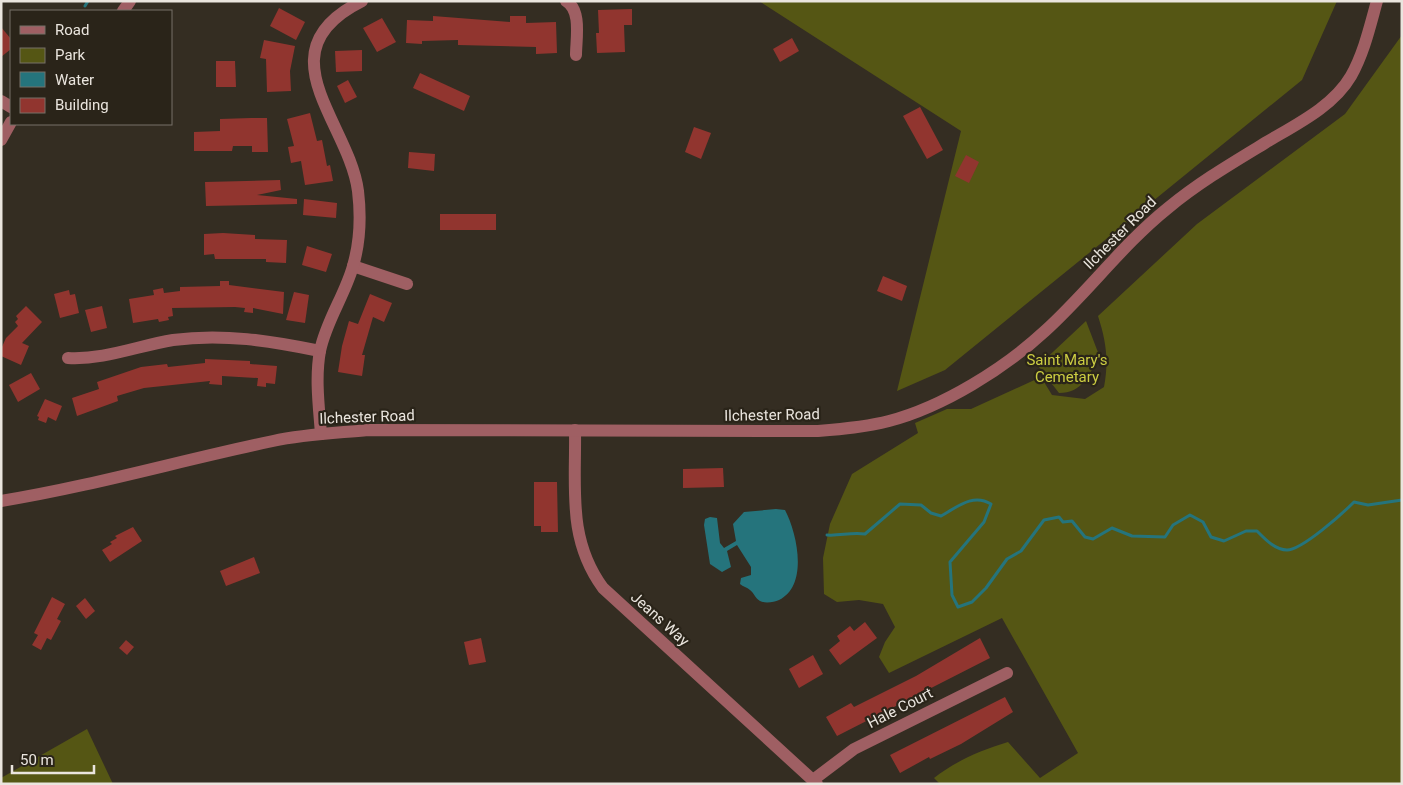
<svg xmlns="http://www.w3.org/2000/svg" width="1403" height="785" viewBox="0 0 1403 785" font-family="Roboto,sans-serif">
<style>
.green{fill:#555614}
.water{fill:#25747c}
.lines{fill:none;stroke-linecap:round;stroke-linejoin:round}
.stream{stroke:#25747c;stroke-width:3}
.building{fill:#91352f}
.minor{stroke:#9f5f63;stroke-width:12}
.labels{text-anchor:middle;stroke-width:4.5;stroke-linejoin:round;paint-order:stroke}
.street-label{font-size:15px;fill:#eae5de;stroke:#2a2419}
.park-label{font-size:15px;fill:#cccd42;stroke:#2a2419}
</style>
<rect width="100%" height="100%" fill="#342d22"/>
<!-- green -->
<g class="green">
<polygon points="759,1 1337,1 1302,80 945,370 897,391 961,131"/>
<path d="M 1402,35 L 1402,784 L 940,784 L 934,778 C 956,761 981,750 1008,742 L 1040,778 L 1078,753 L 1002,618 L 889,673 L 879,657 L 885,642 L 895,627 L 883,604 L 859,600 L 837,602 L 824,594 L 823,558 L 830,524 L 852,474 L 918,433 L 915,423 L 947,409 L 971,409 L 1041,377 L 1052,395 L 1085,399 L 1104,387 C 1109,360 1106,341 1098,316 L 1197,224 L 1345,114 Z"/>
<path d="M 1086,321 L 1099,355 C 1090,375 1082,393 1059,393 L 1038,366 Z"/>
<polygon points="87,729 113,784 1,784 1,778"/>
</g>
<!-- water -->
<path class="water" d="M 776,509 L 785,510 C 797,533 809,585 779,600 C 774,602 766,604 760,601 C 755,598 754,593 750,590 C 747,587 743,587 740,584 L 741,578 L 751,575 L 751,567 L 737,545 L 727,551 L 731,567 L 722,572 L 710,564 L 704,525 L 705,519 L 710,517 L 717,518 L 720,543 L 724,548 L 736,541 L 733,524 L 744,512 Z"/>
<g class="lines">
<!-- stream -->
<g class="stream">
<polyline points="85,6 88,1"/>
<path d="M 827,535 C 840,536 851,532 865,534 L 900,504 L 921,505 L 931,513 L 941,516 C 957,507 973,493 991,504 L 984,522 L 950,562 L 952,595 L 958,607 L 972,602 L 986,588 L 1007,559 L 1021,551 L 1044,520 L 1059,517 L 1063,522 L 1072,521 L 1085,537 L 1093,539 L 1112,528 L 1132,536 L 1165,537 L 1173,525 L 1190,515 L 1203,522 L 1211,537 L 1224,541 L 1246,531 L 1257,531 C 1265,539 1275,550 1287,550 C 1302,550 1343,513 1354,502 L 1368,505 L 1402,500"/>
</g>
</g>
<!-- building -->
<g class="building">
<polygon points="279,8 305,22 296,40 270,26"/>
<polygon points="632,9 632,25 624,25 625,52 597,53 596,33 599,33 598,10"/>
<polygon points="433,16 510,22 510,16 526,16 526,23 556,22 557,53 536,54 536,47 458,45 458,40 422,41 422,44 406,43 407,20 433,21"/>
<polygon points="382,18 396,42 377,52 363,28"/>
<polygon points="1,27 11,39 11,49 1,57"/>
<polygon points="792,38 799,51 780,62 773,49"/>
<polygon points="264,40 295,46 290,71 291,91 267,92 266,59 260,58"/>
<polygon points="362,50 362,71 336,72 335,51"/>
<polygon points="216,61 235,61 236,87 216,87"/>
<polygon points="420,73 470,96 464,111 413,88"/>
<polygon points="348,80 357,97 345,103 337,86"/>
<polygon points="920,107 943,150 927,159 903,116"/>
<polygon points="310,113 317,141 322,140 327,166 330,165 333,181 305,185 301,161 291,163 288,147 294,146 287,119"/>
<polygon points="251,118 267,118 268,152 252,152 252,146 233,146 232,151 194,151 194,132 220,131 220,119"/>
<polygon points="694,127 711,133 701,159 685,152"/>
<polygon points="409,152 435,154 434,171 408,168"/>
<polygon points="966,155 979,162 969,183 955,176"/>
<polygon points="280,180 281,190 257,195 297,199 297,204 206,206 205,182"/>
<polygon points="304,199 337,203 336,218 303,215"/>
<rect x="440" y="214" width="56" height="16"/>
<polygon points="223,233 255,235 255,239 287,240 286,263 266,262 266,259 215,259 214,254 204,255 204,234"/>
<polygon points="307,246 332,254 326,272 302,265"/>
<polygon points="883,276 907,286 902,301 877,291"/>
<polygon points="220,281 229,281 229,285 284,292 283,314 253,308 253,313 244,312 245,308 235,307 172,308 173,316 168,317 169,320 159,322 158,319 133,323 129,299 154,295 153,290 163,288 164,293 180,291 180,287 220,286"/>
<polygon points="69,290 70,295 75,294 79,313 60,318 54,294"/>
<polygon points="294,292 309,295 305,323 286,320"/>
<polygon points="370,294 392,303 384,322 373,317 362,355 365,355 362,376 338,372 342,346 349,321 358,324"/>
<polygon points="26,306 42,322 22,343 29,346 21,365 1,356 1,349 6,338 18,326 15,322 18,319 16,316"/>
<polygon points="102,306 107,328 91,332 85,310"/>
<polygon points="205,359 250,361 250,364 277,366 275,384 266,383 266,387 257,386 258,378 222,376 222,385 209,384 210,381 144,388 117,396 118,401 77,416 72,398 99,389 97,382 141,367 167,364 168,367 205,363"/>
<polygon points="31,373 40,389 18,402 9,385"/>
<polygon points="45,399 62,406 56,421 48,417 46,423 38,420 39,417 37,416"/>
<polygon points="723,468 724,487 683,488 683,469"/>
<polygon points="534,482 557,482 558,532 541,532 541,526 534,526"/>
<polygon points="133,527 142,541 110,562 102,550 112,544 110,542 117,538 115,536"/>
<polygon points="254,557 260,573 226,586 220,571"/>
<polygon points="52,597 65,604 57,619 61,621 51,640 47,638 41,650 32,645 38,635 34,633"/>
<polygon points="85,598 95,611 86,619 76,606"/>
<polygon points="865,622 877,638 840,665 829,650 840,641 837,636 850,626 854,631"/>
<polygon points="481,638 486,662 469,665 464,642"/>
<polygon points="980,638 990,658 837,736 826,717 851,703 854,707 916,676"/>
<polygon points="126,640 134,647 127,655 119,648"/>
<polygon points="813,655 823,674 799,688 789,669"/>
<polygon points="1005,697 1013,712 961,744 930,759 929,757 900,773 890,755"/>
</g>
<g class="lines">
<!-- minor -->
<g class="minor">
<path d="M 566,1 C 582,10 576,39 576,55"/>
<polyline points="123,11 130,1"/>
<polyline points="1,101 11,107"/>
<polyline points="1,140 11,122"/>
<polyline points="353,266 407,284"/>
<path d="M 68,358 C 104,360 137,346 173,340 C 223,333 271,341 320,351"/>
<path d="M 575,430 C 576,488 567,539 603,588 L 817,784"/>
<path d="M 321,434 C 319,407 315,378 320,351 C 326,321 345,295 353,266 C 360,242 361,216 358,191 C 349,122 261,51 362,1"/>
<path d="M 1,501 C 93,486 182,460 273,441 C 305,434 337,433 368,430 L 818,431 C 842,429 866,427 889,421 C 943,407 1005,368 1045,331 C 1088,292 1123,244 1168,208 C 1198,183 1232,163 1265,143 C 1295,125 1333,107 1351,76 C 1364,53 1370,26 1377,1"/>
<polyline points="813,780 854,749 1007,673"/>
</g>
</g>
<g class="labels">
<!-- street labels -->
<g class="street-label">
<text transform="translate(1120 233) rotate(-45)" y="5">Ilchester Road</text>
<text transform="translate(772 415) rotate(-1)" y="5">Ilchester Road</text>
<text transform="translate(367 417) rotate(-2)" y="5">Ilchester Road</text>
<text transform="translate(660 619) rotate(42)" y="5">Jeans Way</text>
<text transform="translate(900 708) rotate(-27)" y="5">Hale Court</text>
</g>
<!-- park labels -->
<g class="park-label">
<text x="1067" y="365">Saint Mary's<tspan x="1067" dy="17">Cemetary</tspan></text>
</g>
</g>
<!-- border -->
<rect width="1403" height="785" fill="none" stroke="#eae5de" stroke-width="5"/>
<!-- legend -->
<rect x="10" y="10" width="162" height="115" fill="#2a2419" stroke="#777168"/>
<rect x="20" y="26" width="25" height="8" fill="#9f5f63" stroke="#777168"/>
<text x="55" y="35" font-size="15" fill="#eae5de">Road</text>
<rect x="20" y="48" width="25" height="15" fill="#555614" stroke="#777168"/>
<text x="55" y="60" font-size="15" fill="#eae5de">Park</text>
<rect x="20" y="72" width="25" height="15" fill="#25747c" stroke="#777168"/>
<text x="55" y="85" font-size="15" fill="#eae5de">Water</text>
<rect x="20" y="98" width="25" height="15" fill="#91352f" stroke="#777168"/>
<text x="55" y="110" font-size="15" fill="#eae5de">Building</text>
<!-- scale -->
<path d="M12 765v8h82v-8" fill="none" stroke="#eae5de" stroke-width="2.5"/>
<text x="20" y="765" font-size="15" fill="#eae5de" stroke="#2a2419" stroke-width="4" paint-order="stroke">50 m</text>
</svg>
